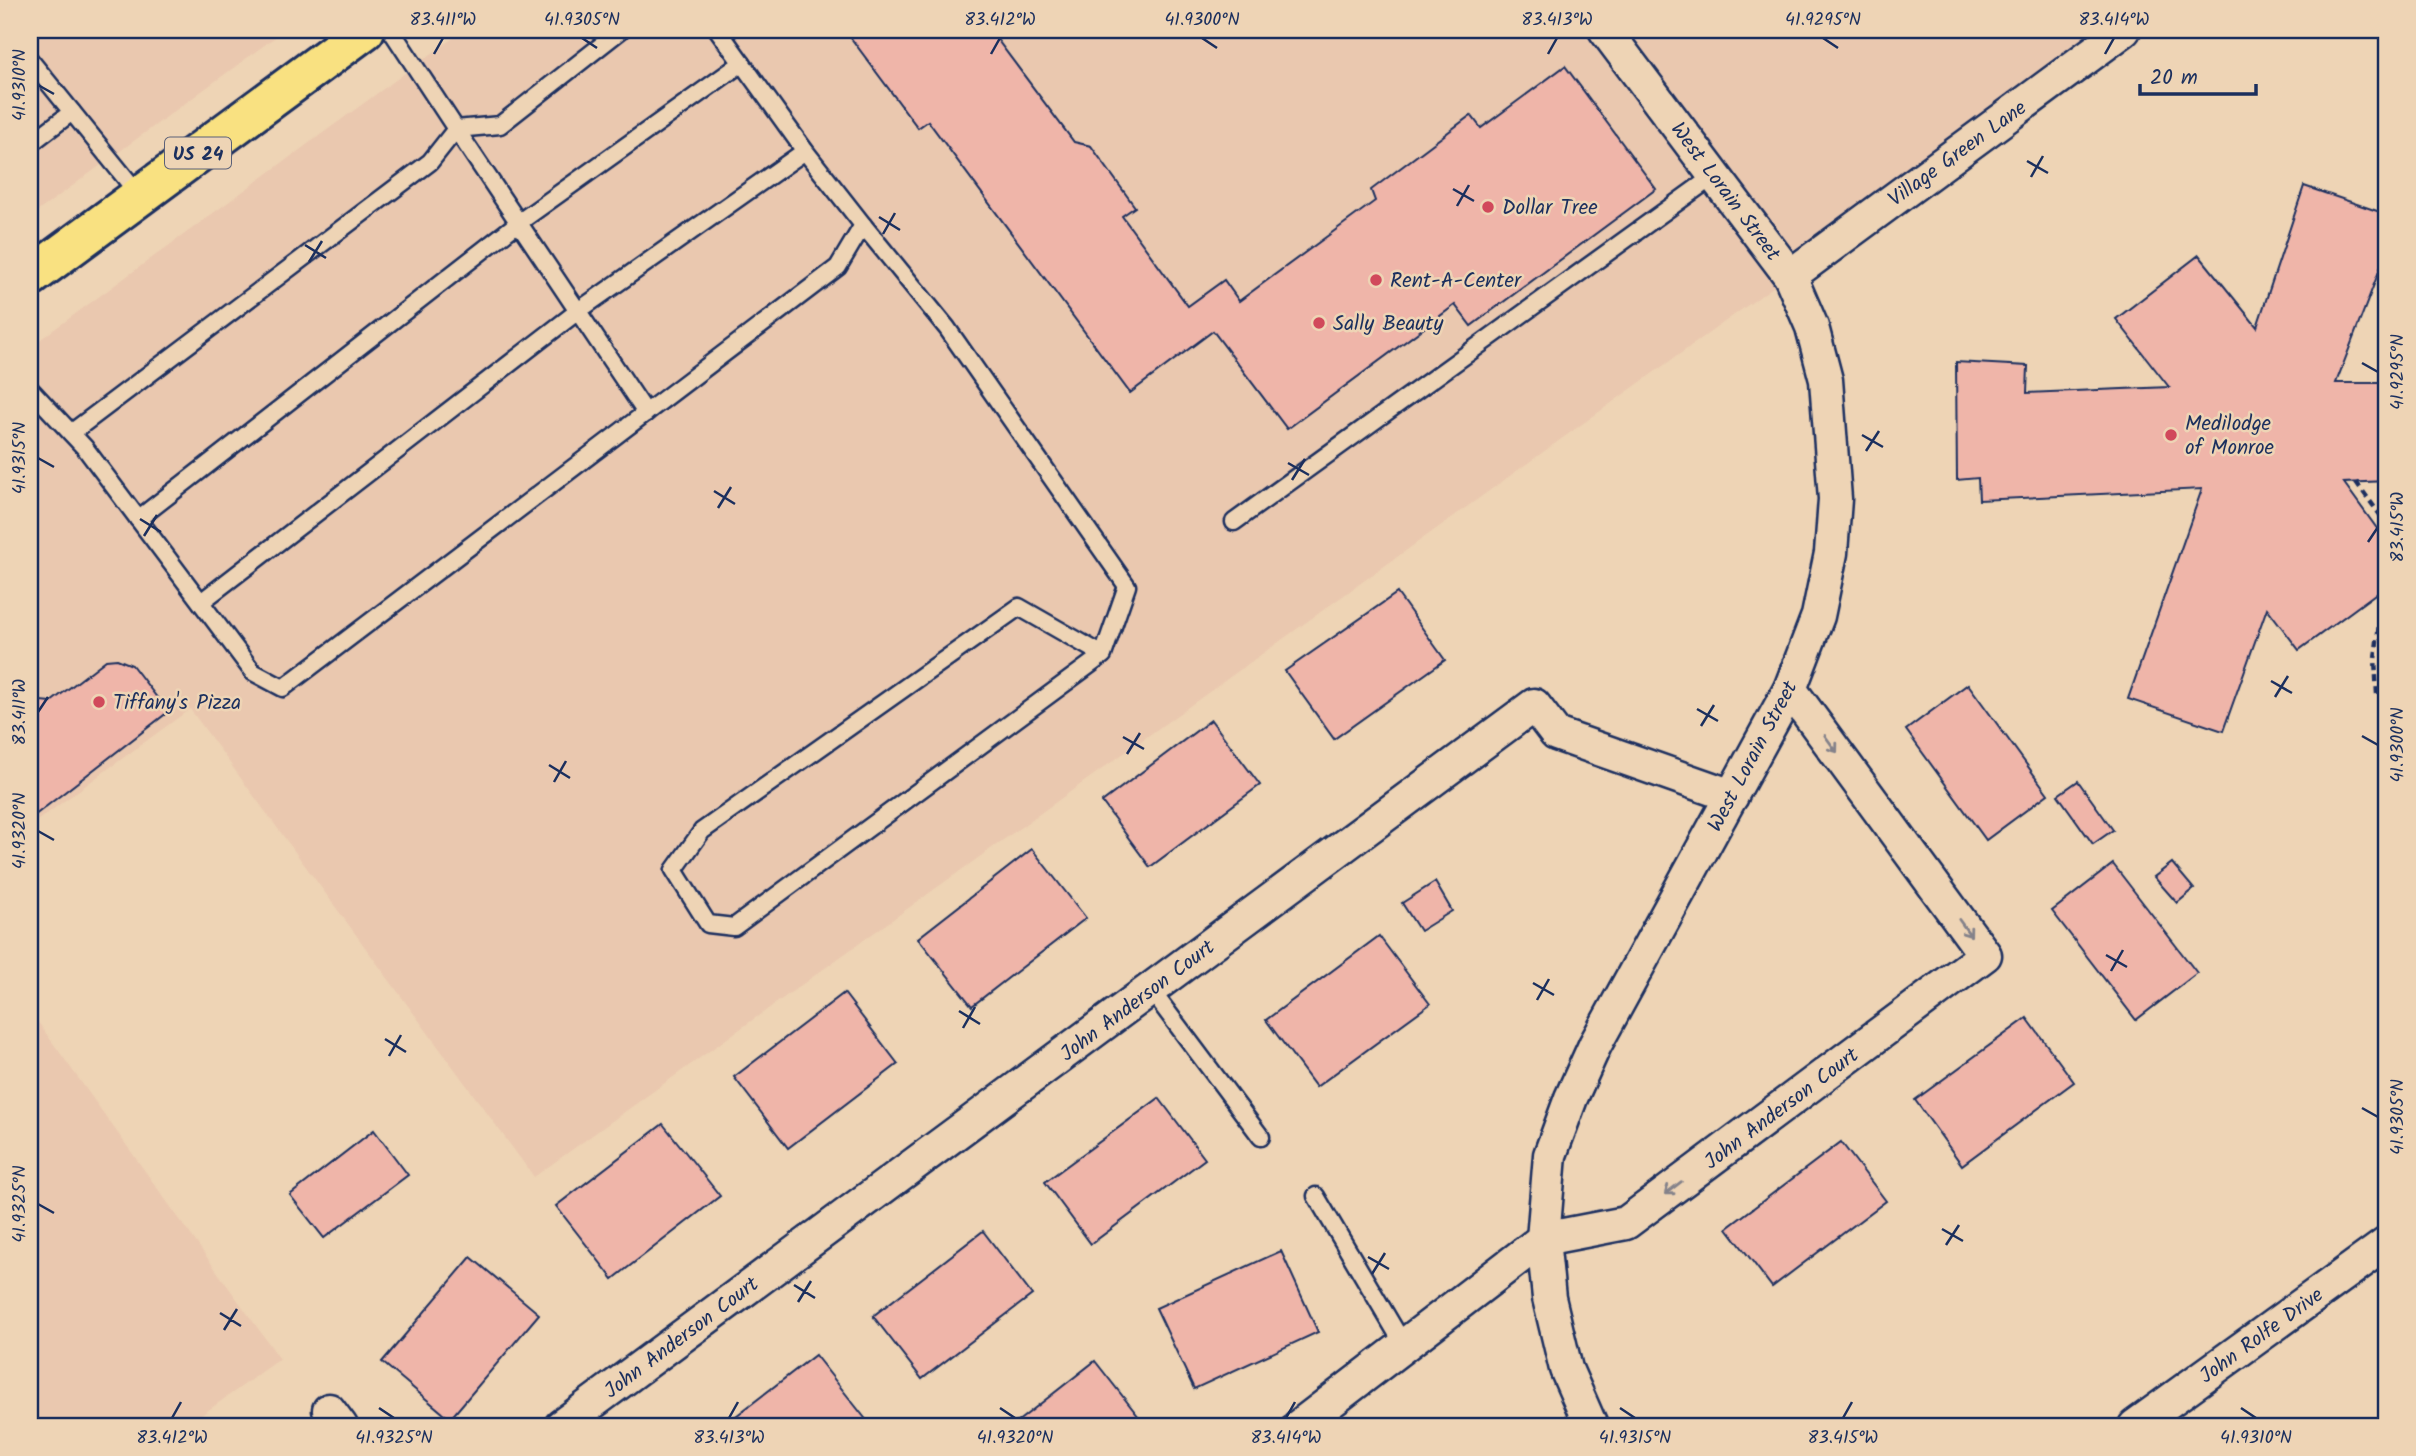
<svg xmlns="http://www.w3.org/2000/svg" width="2416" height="1456" viewBox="0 0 2416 1456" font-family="Kalam,sans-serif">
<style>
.built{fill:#eac8af}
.building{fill:#efb5a9;stroke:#1b2f5e;stroke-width:2}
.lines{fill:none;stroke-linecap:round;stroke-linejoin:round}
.lane-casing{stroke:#1b2f5e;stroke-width:21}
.street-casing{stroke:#1b2f5e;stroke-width:37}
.primary-casing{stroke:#1b2f5e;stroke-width:44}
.path{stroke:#1b2f5e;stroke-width:4.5;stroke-dasharray:7 5;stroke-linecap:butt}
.lane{stroke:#eed4b5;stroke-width:16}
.street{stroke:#eed4b5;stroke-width:32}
.primary{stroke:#f9e181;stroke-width:38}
.oneway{stroke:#84828a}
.ticks{fill:none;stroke:#1b2f5e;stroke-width:2.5}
.poi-dot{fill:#d1495b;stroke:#eed4b5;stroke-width:2.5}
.labels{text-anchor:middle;stroke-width:5;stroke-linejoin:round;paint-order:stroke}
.shield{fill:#eed4b5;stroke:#5a6078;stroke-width:2}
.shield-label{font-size:19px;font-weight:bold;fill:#1b2f5e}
.street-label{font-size:21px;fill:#1b2f5e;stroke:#eed4b5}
.poi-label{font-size:21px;fill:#1b2f5e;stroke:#eed4b5;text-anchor:start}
.neatline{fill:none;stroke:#1b2f5e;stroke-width:2.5}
.ticks-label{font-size:18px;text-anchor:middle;fill:#1b2f5e}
</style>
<rect width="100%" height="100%" fill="#eed4b5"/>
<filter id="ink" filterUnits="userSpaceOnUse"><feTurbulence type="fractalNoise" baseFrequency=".0143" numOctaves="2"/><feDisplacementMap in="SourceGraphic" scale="14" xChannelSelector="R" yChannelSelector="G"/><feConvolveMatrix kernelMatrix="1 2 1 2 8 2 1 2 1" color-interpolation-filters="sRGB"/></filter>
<g filter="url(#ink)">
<!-- built -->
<g class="built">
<polygon points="30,30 285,30 30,217"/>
<polygon points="464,30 2122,30 1791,274 534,1177 190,709 30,826 30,347"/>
<polygon points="30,1011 280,1359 186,1426 30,1426"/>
</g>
<!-- building -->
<g class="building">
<polygon points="845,30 990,30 1074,142 1091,146 1135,207 1122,216 1188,306 1224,280 1239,301 1375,201 1371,190 1471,115 1481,128 1565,66 1656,189 1471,326 1455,305 1287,429 1213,331 1130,393 928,121 918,128"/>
<polygon points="2304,186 2386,214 2386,253 2336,383 2386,383 2386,481 2344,483 2386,541 2386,586 2299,650 2267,608 2223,731 2128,699 2202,489 1979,500 1978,478 1957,480 1956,362 2028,366 2027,393 2169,387 2116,319 2199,255 2257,327"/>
<polygon points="1397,593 1445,660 1334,739 1285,671"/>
<polygon points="117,659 132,665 168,712 30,819 30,700 51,702 106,660"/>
<polygon points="1968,684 2048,794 1986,840 1906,730"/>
<polygon points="1211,720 1260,785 1150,867 1102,802"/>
<polygon points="2078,781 2113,830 2093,844 2058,795"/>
<polygon points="1032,849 1086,918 972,1006 918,938"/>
<polygon points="2172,863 2194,889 2177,903 2154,877"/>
<polygon points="2113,864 2197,973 2136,1020 2052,911"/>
<polygon points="1435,882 1452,911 1420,931 1402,903"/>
<polygon points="1379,936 1430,1004 1316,1087 1266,1020"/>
<polygon points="844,993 898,1064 788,1148 734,1077"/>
<polygon points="2027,1018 2074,1082 1962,1165 1915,1100"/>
<polygon points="1159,1098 1205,1159 1091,1244 1045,1182"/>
<polygon points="663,1124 720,1196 613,1279 556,1206"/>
<polygon points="374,1130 408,1175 324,1238 290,1195"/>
<polygon points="1841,1142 1886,1201 1772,1287 1727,1228"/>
<polygon points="983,1231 1032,1295 922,1379 873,1316"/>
<polygon points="1281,1251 1318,1332 1194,1389 1156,1308"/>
<polygon points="471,1257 539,1314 450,1419 382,1362"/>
<polygon points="815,1355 868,1422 863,1426 723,1426"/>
<polygon points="1095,1361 1146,1426 1012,1426"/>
</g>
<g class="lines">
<!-- lane casing -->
<g class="lane-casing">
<g id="lane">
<polyline points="391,30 456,129 500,125 621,30"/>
<polyline points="30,60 140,196"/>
<polyline points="30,144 72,112"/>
<polyline points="863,225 947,328 1127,586 1103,655 734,927 708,924 674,870 702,831 1019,607 1103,655"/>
<polyline points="30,389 85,448 253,672 283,688 838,267 863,225 805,151 718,30"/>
<polyline points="71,433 430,162 456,129 646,413"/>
<polyline points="138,519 518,223 742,63"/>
<polyline points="1234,522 1715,175"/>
<polyline points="201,602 578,311 805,151"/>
<polyline points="1151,990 1261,1137"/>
<polyline points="1316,1196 1405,1347"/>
</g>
</g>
<!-- street casing -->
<g class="street-casing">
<g id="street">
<polyline points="1790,276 2124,30"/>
<polyline points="329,1410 341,1426"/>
<polyline points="561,1426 1534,705 1556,734 1732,796"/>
<polyline points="1299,1426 1543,1239 1626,1223 1985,955 1790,689"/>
<polyline points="1591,1426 1566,1369 1549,1298 1543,1239 1550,1155 1571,1098 1595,1045 1790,689 1818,616 1831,553 1835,499 1826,380 1812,327 1790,276 1605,30"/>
<polyline points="2135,1426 2386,1244"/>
</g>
</g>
<!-- primary casing -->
<g class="primary-casing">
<polyline id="primary" points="30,277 365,30"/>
</g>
<!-- path -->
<g class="path">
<polyline points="2356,482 2386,523"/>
<polyline points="2377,694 2375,659 2383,589"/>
</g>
<!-- lane -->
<use href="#lane" class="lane"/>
<!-- street -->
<use href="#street" class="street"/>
<!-- primary -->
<use href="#primary" class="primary"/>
</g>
<!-- one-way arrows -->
<defs><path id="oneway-shaft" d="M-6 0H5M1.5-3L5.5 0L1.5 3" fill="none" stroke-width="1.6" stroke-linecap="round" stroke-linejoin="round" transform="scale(1.75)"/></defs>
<g class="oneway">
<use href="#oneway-shaft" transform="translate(1831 744) rotate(54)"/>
<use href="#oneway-shaft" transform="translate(1965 928) rotate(54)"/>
<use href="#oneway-shaft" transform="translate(1673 1188) rotate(143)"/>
</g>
</g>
<!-- ticks -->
<path class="ticks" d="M 582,38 L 597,48M 1202,38 L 1217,48M 1823,38 L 1838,48M 434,54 L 443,38M 991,54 L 1000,38M 1548,54 L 1557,38M 2105,54 L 2114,38M 38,85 L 54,94M 2027,161 L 2048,173M 2031,177 L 2043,156M 1453,189 L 1474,201M 1457,206 L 1469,185M 879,217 L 900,230M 883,234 L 895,213M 305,245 L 326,258M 309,262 L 322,241M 2362,363 L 2378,372M 1862,435 L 1883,447M 1866,451 L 1879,431M 38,458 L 54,467M 1288,463 L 1309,475M 1292,480 L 1305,459M 714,491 L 735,504M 718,508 L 731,487M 140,519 L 161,532M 144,536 L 157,515M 2368,542 L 2378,527M 2271,681 L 2292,693M 2275,697 L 2288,676M 1697,709 L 1718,721M 38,712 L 48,697M 1701,726 L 1714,705M 2362,736 L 2378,745M 1123,737 L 1144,749M 1127,754 L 1140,733M 549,765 L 570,778M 554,782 L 566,761M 38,831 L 54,840M 2106,955 L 2127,967M 2111,971 L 2123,950M 1533,983 L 1554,995M 1537,1000 L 1549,979M 959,1011 L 980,1024M 963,1028 L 975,1007M 385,1039 L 406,1052M 389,1056 L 401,1035M 2362,1108 L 2378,1117M 38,1204 L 54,1213M 1942,1229 L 1963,1241M 1946,1245 L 1959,1225M 1368,1257 L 1389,1269M 1372,1274 L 1385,1253M 794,1285 L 815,1298M 798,1302 L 811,1281M 220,1313 L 241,1326M 224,1330 L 237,1309M 379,1408 L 394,1418M 1000,1408 L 1015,1418M 1620,1408 L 1635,1418M 2241,1408 L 2256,1418M 172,1418 L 181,1402M 729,1418 L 738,1402M 1286,1418 L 1295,1402M 1843,1418 L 1852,1402"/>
<!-- markers -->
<g class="poi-dot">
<circle cx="1488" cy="207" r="7"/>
<circle cx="1376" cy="280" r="7"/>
<circle cx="1319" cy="323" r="7"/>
<circle cx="2171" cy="435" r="7"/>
<circle cx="99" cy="702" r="7"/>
</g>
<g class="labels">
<!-- shield labels -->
<rect class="shield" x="165" y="137.5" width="66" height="31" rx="5"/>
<g class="shield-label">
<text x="198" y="160">US 24</text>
</g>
<!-- street labels -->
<g class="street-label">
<text transform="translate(1957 153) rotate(-36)" y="7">Village Green Lane</text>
<text transform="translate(1726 191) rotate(53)" y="7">West Lorain Street</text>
<text transform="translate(1752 756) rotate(-62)" y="7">West Lorain Street</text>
<text transform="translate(1137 1000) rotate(-37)" y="7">John Anderson Court</text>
<text transform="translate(1781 1108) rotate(-37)" y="7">John Anderson Court</text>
<text transform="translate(2261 1335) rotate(-36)" y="7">John Rolfe Drive</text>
<text transform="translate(681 1337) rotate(-37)" y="7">John Anderson Court</text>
</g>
<!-- poi labels -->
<g class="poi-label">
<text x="1502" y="214">Dollar Tree</text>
<text x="1390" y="287">Rent-A-Center</text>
<text x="1333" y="330">Sally Beauty</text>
<text x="2185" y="430">Medilodge<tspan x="2185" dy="24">of Monroe</tspan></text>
<text x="113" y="709">Tiffany's Pizza</text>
</g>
</g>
<!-- margin -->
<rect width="2416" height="1456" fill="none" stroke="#eed4b5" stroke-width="77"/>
<!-- scale -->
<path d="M2140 84v10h116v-10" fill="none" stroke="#1b2f5e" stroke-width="3.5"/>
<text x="2150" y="84" font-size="21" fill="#1b2f5e" stroke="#eed4b5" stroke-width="5" paint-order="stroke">20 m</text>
<rect x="38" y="38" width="2340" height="1380" class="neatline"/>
<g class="ticks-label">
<text x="443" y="25">83.411°W</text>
<text x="582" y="25">41.9305°N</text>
<text x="1000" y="25">83.412°W</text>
<text x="1202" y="25">41.9300°N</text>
<text x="1557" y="25">83.413°W</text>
<text x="1823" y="25">41.9295°N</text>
<text x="2114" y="25">83.414°W</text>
<text transform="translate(19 85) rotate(-90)" y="6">41.9310°N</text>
<text transform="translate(2397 372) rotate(-90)" y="6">41.9295°N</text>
<text transform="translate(19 458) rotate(-90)" y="6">41.9315°N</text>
<text transform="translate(2397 527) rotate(-90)" y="6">83.415°W</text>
<text transform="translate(19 712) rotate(-90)" y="6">83.411°W</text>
<text transform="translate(2397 745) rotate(-90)" y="6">41.9300°N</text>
<text transform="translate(19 831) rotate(-90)" y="6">41.9320°N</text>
<text transform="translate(2397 1117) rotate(-90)" y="6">41.9305°N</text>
<text transform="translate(19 1204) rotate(-90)" y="6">41.9325°N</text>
<text x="172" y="1443">83.412°W</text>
<text x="394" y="1443">41.9325°N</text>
<text x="729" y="1443">83.413°W</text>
<text x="1015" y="1443">41.9320°N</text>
<text x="1286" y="1443">83.414°W</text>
<text x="1635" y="1443">41.9315°N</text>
<text x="1843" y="1443">83.415°W</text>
<text x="2256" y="1443">41.9310°N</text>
</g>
</svg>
